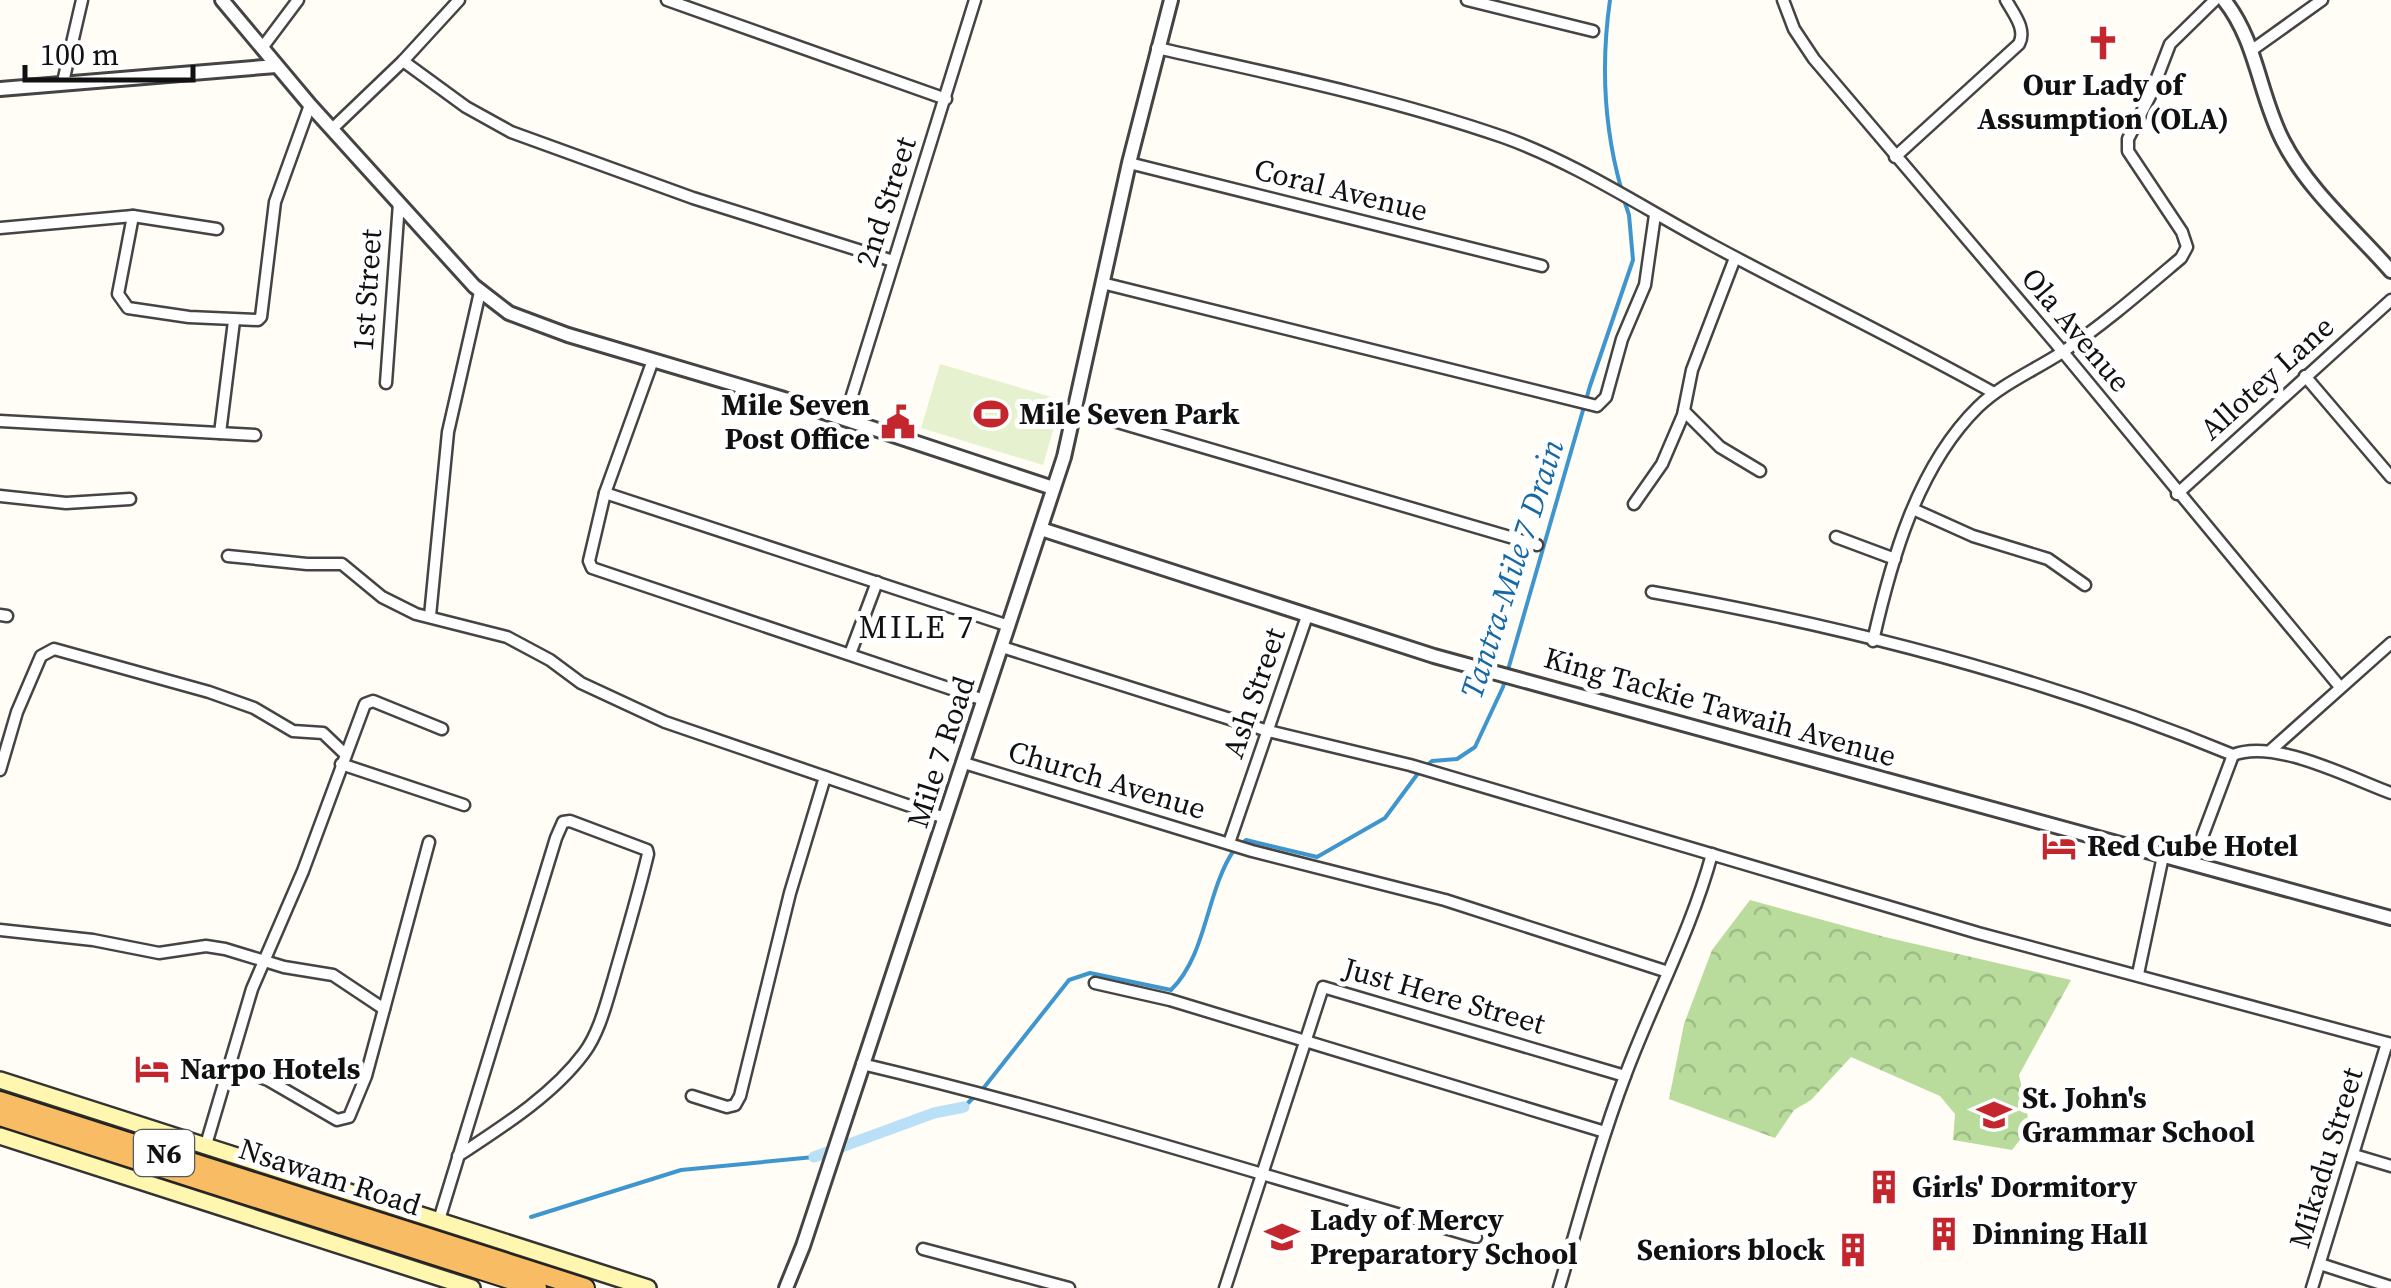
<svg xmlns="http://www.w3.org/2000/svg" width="2391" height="1288" viewBox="0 0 2391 1288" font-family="'Source Serif 4',serif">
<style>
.forest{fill:url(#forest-crowns)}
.pitch{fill:#e6f2cf}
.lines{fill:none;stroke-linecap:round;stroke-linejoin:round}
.stream{stroke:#3f96cf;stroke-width:4}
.canal{stroke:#b9e0f7;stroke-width:11}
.minor-casing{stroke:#444;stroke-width:15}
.tertiary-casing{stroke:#444;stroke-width:18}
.secondary-casing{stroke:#333;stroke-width:20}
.trunk-casing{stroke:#222;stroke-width:22}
.minor{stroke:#fff;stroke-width:10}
.tertiary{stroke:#fff;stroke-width:12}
.secondary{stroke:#fff6b0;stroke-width:15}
.trunk{stroke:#f7bc64;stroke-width:18}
.labels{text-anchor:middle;stroke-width:10;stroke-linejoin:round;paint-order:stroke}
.shield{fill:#fff;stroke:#585858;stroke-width:2.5}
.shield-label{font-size:28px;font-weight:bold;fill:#111}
.poi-label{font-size:30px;font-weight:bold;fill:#111;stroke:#fff;text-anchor:start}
.street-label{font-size:30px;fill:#111;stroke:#fff}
.water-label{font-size:32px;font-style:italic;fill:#1768a6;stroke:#fff}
.neighbourhood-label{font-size:32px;letter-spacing:2.5px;fill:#111;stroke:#fff}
</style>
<defs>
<pattern id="forest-crowns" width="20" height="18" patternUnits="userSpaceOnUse" patternTransform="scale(2.5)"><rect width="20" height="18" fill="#b9dc9c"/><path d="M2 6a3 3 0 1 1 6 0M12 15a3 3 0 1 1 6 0" fill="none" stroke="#9ebc85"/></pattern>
</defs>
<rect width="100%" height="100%" fill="#fffdf5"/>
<!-- forest -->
<polygon class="forest" points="1750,900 1885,937 2071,980 2019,1075 2030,1127 2012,1150 1953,1140 1955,1114 1940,1096 1851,1057 1811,1100 1794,1110 1775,1138 1669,1099 1684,1024 1712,950"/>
<!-- pitch -->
<polygon class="pitch" points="940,364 1062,400 1043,465 921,428"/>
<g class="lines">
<!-- stream -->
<g class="stream">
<path d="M 1610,0 C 1601,63 1604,127 1621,188"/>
<polyline points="1426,766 1432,761 1457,759 1475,747 1503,687 1590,386 1633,260 1629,215 1623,197"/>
<polyline points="1241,844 1246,840 1317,857 1385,818 1419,772"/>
<path d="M 982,1090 L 1069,980 L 1090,973 L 1171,990 C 1207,955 1206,891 1234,850"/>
<polyline points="964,1107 975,1096"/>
<polyline points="531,1217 681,1170 814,1157"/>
</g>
<!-- canal -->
<polyline class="canal" points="814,1157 934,1113 964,1107"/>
<!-- minor casing -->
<g class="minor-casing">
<g id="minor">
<polyline points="667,0 946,99"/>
<polyline points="1467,0 1593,31"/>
<polyline points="1783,0 1794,29 1814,59 2063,352 2340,687"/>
<polyline points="262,48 298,0"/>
<path d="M 1157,48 C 1273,74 1390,98 1503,137 C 1576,163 1643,208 1712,245 C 1805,295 1901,341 1994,393"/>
<polyline points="2252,50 2322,0"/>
<polyline points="403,61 466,107 511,132 693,198 893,261"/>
<polyline points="63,82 82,0"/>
<polyline points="332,129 403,61 459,0"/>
<path d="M 1895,157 L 2019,44 C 2027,29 2013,13 2006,0"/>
<polyline points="1129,163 1542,266"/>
<polyline points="133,216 118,294 128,308 189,317 258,320 261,317 275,202 310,105"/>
<polyline points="0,228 133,216 217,229"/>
<polyline points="1102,283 1597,406 1606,397 1622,339 1645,285 1655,215"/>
<polyline points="653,360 605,493 589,561 592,568 984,700"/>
<polyline points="2305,376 2391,477"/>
<polyline points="386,383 399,203"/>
<polyline points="1073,409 1537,545"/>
<polyline points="1684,411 1720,447 1760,471"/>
<polyline points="845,418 975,0"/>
<polyline points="0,421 255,435"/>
<polyline points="220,433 234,321"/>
<polyline points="605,493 1009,626"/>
<polyline points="2177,494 2391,300"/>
<polyline points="0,496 66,503 130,499"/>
<polyline points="1634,504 1662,464 1683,415 1692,370 1735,258"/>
<polyline points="1915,510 1973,536 2048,559 2085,585"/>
<polyline points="1836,537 1895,559"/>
<polyline points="228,556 307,564 342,564 382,597 416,614 507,637 550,660 581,683 665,722 945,818"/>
<path d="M 1652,592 C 1849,627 2049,679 2233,755 C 2274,738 2350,778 2391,793"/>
<polyline points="0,615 7,616"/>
<polyline points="430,616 448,432 480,292"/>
<path d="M 1873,641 C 1891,561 1917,467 1978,407 C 2002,384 2033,371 2061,353 C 2103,325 2142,291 2181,258 L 2187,247 L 2182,232 L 2128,151 L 2128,139 L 2150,96 L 2170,44 L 2215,0"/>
<polyline points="1002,647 1268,731 1410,765 1978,933 2391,1044"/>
<polyline points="850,654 877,582"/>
<polyline points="2271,750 2391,643"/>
<polyline points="964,763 1252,851 1445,900 1668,972"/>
<polyline points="341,764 464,805"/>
<polyline points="0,770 17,712 41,656 54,649 209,692 254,708 293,731 323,733 345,754"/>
<polyline points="1229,843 1307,616"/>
<polyline points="2192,864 2233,755"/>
<polyline points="0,930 93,940 159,953 206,946 225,949 284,967 333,975 384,1009"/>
<polyline points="2138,974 2163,856"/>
<polyline points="1095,983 1170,1000 1605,1132"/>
<path d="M 862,1064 C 1069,1113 1271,1178 1476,1237"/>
<polyline points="228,1065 268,1080 337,1120 349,1117 366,1076 429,842"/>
<polyline points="692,1096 727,1107 735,1105 740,1096 790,893 825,777"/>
<polyline points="205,1148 252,989 303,871 365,704 373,701 442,729"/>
<polyline points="2354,1155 2391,1166"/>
<path d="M 439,1220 L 556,838 L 563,822 L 570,821 L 647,850 L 648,854 C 638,896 625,939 613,981 C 606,1004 599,1033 584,1053 C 553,1095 502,1127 458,1156"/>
<polyline points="923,1249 1069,1288"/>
<polyline points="2320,1264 2391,1287"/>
<polyline points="1225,1288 1323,987 1625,1076"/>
<path d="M 1559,1288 C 1580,1217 1599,1145 1625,1076 C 1653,1001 1691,931 1712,854"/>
<polyline points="2312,1288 2387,1043"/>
</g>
</g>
<!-- tertiary casing -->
<g class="tertiary-casing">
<g id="tertiary">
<polyline points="222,0 310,105 474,286 509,313 568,335 784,399 1053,488"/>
<path d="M 2224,0 C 2257,41 2259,95 2283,141 C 2308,190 2355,230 2391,271"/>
<polyline points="0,89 276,66"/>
<polyline points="1041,529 1434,656 2391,918"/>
<polyline points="786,1288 803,1246 1064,457 1129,163 1171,0"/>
</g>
</g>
<!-- secondary casing -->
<g class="secondary-casing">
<g id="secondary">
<polyline points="0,1080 648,1288"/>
<polyline points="0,1136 472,1288"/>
</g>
</g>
<!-- trunk casing -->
<g class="trunk-casing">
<g id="trunk">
<polyline points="0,1101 585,1288"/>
<polyline points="0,1116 537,1288"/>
</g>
</g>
<!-- minor -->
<use href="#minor" class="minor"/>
<!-- tertiary -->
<use href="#tertiary" class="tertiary"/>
<!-- secondary -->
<use href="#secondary" class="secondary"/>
<!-- trunk -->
<use href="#trunk" class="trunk"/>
</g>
<!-- icons -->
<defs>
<g id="church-bare" transform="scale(2.7)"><path d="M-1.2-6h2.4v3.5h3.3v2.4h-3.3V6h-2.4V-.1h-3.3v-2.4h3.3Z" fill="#c4262e" stroke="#fff" stroke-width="2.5" paint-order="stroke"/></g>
<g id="stadium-bare" transform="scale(2.7)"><path d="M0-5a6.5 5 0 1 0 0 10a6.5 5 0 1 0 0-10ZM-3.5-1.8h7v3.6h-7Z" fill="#c4262e" stroke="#fff" stroke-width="2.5" paint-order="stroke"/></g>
<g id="civic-bare" transform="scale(2.7)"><path d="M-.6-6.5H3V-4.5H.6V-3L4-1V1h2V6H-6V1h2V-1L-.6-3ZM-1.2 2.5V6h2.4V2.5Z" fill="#c4262e" stroke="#fff" stroke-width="2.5" paint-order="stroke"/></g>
<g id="hotel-bare" transform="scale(2.7)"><path d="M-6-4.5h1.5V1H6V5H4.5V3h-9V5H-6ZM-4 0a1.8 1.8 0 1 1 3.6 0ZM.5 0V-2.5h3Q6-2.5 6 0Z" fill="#c4262e" stroke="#fff" stroke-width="2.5" paint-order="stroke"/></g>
<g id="school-bare" transform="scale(2.7)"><path d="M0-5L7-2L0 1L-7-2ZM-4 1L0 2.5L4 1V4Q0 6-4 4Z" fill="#c4262e" stroke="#fff" stroke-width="2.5" paint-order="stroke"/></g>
<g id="building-bare" transform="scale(2.7)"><path d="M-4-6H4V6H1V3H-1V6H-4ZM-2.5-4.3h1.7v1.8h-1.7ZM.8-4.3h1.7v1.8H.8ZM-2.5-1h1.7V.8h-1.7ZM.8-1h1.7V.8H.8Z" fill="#c4262e" stroke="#fff" stroke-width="2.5" paint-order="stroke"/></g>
</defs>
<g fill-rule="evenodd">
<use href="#church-bare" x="2103" y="43"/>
<use href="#stadium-bare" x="991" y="414"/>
<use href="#civic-bare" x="898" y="422"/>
<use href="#hotel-bare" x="2059" y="846"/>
<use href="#hotel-bare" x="152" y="1069"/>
<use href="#school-bare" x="1994" y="1115"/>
<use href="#building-bare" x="1884" y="1187"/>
<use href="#building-bare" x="1944" y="1234"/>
<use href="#school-bare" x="1282" y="1237"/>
<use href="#building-bare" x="1853" y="1250"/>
</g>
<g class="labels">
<!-- shield labels -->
<rect class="shield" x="134" y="1130" width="60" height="46" rx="8"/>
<g class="shield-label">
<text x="164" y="1163">N6</text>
</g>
<!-- poi labels -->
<g class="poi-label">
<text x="2103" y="95" text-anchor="middle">Our Lady of<tspan x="2103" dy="34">Assumption (OLA)</tspan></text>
<text x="870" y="415" text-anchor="end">Mile Seven<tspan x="870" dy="34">Post Office</tspan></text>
<text x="1019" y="424">Mile Seven Park</text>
<text x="2087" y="856">Red Cube Hotel</text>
<text x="180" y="1079">Narpo Hotels</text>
<text x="2022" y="1108">St. John's<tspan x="2022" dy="34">Grammar School</tspan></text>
<text x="1912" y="1197">Girls' Dormitory</text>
<text x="1310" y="1230">Lady of Mercy<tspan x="1310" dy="34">Preparatory School</tspan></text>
<text x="1972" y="1244">Dinning Hall</text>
<text x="1825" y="1260" text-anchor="end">Seniors block</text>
</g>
<!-- street labels -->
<g class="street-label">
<text transform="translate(1341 190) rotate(14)" y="10">Coral Avenue</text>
<text transform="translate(886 202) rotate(-72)" y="10">2nd Street</text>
<text transform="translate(367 290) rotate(-86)" y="10">1st Street</text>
<text transform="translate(2076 330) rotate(50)" y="10">Ola Avenue</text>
<text transform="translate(2267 378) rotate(-42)" y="10">Allotey Lane</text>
<text transform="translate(1254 693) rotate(-71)" y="10">Ash Street</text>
<text transform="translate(1720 707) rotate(16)" y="10">King Tackie Tawaih Avenue</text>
<text transform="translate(941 752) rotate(-72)" y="10">Mile 7 Road</text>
<text transform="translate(1107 780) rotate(17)" y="10">Church Avenue</text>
<text transform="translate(1444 996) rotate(16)" y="10">Just Here Street</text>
<text transform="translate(2326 1158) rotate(-73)" y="10">Mikadu Street</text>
<text transform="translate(330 1177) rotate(18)" y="10">Nsawam Road</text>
</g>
<!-- water labels -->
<g class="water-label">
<text transform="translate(1512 569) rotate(-72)" y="11">Tantra-Mile 7 Drain</text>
</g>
<!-- neighbourhood labels -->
<g class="neighbourhood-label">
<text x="917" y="638">MILE 7</text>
</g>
</g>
<!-- scale -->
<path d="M25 65v15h168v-15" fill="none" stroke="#111111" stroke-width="5"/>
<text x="40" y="65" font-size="30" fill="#111111" stroke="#ffffff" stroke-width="8" paint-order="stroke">100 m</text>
</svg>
